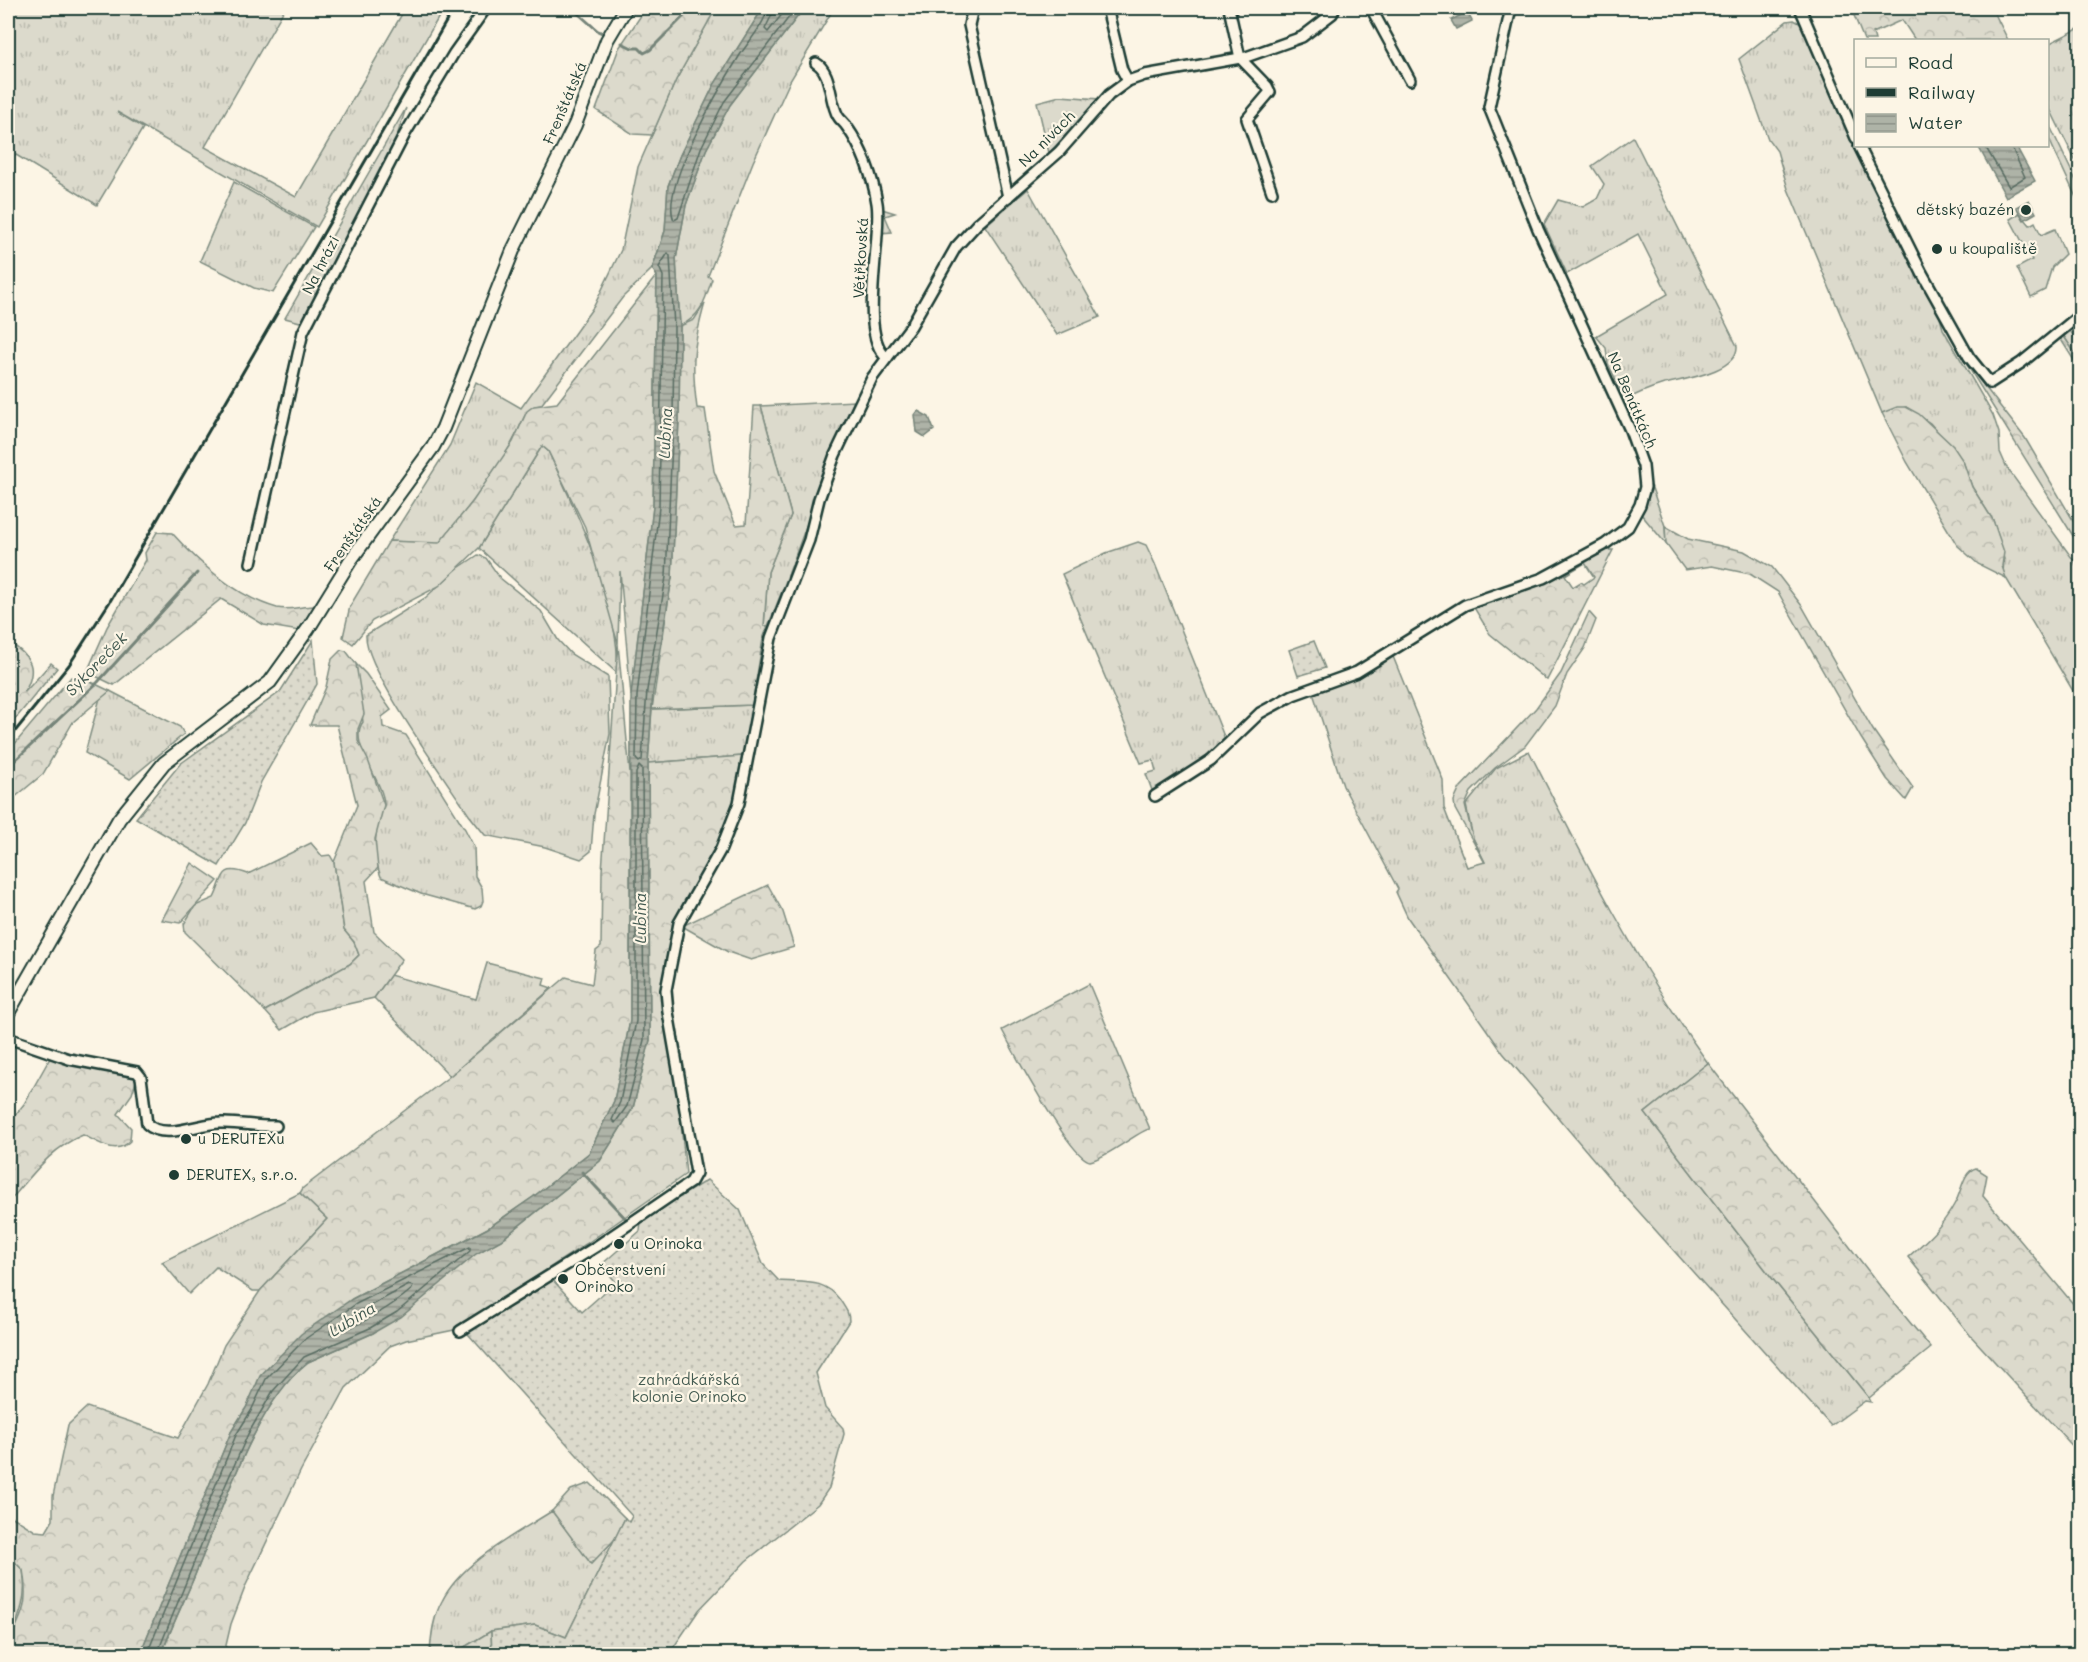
<svg xmlns="http://www.w3.org/2000/svg" width="2088" height="1662" viewBox="0 0 2088 1662" font-family="Mali,sans-serif">
<style>
.grass{fill:url(#grass-tufts);stroke:#7e8c80;stroke-width:1.5}
.forest{fill:url(#forest-crowns);stroke:#7e8c80;stroke-width:1.5;fill-rule:evenodd}
.park{fill:#dcdacc;stroke:#7e8c80;stroke-width:1.5}
.garden{fill:url(#garden-dots);stroke:#7e8c80;stroke-width:1.5}
.water{fill:url(#water-rules);stroke:#758479;stroke-width:1.5}
.lines{fill:none;stroke-linecap:round;stroke-linejoin:round}
.shore{stroke:#586c62;stroke-width:1.5}
.stream{stroke:#758479;stroke-width:3}
.street-casing{stroke:#1f3d34;stroke-width:14}
.secondary-casing{stroke:#1f3d34;stroke-width:16}
.street{stroke:#fcf5e5;stroke-width:9}
.secondary{stroke:#fcf5e5;stroke-width:12}
.rail{stroke:#1f3d34;stroke-width:3}
.poi-dot{fill:#1f3d34;stroke:#fcf5e5;stroke-width:2}
.labels{text-anchor:middle;stroke-width:4.5;stroke-linejoin:round;paint-order:stroke}
.street-label{font-size:15px;fill:#1f3d34;stroke:#fcf5e5}
.poi-label{font-size:15px;fill:#1f3d34;stroke:#fcf5e5;text-anchor:start}
.park-label{font-size:15px;fill:#455c52;stroke:#fcf5e5}
.water-label{font-size:16px;font-style:italic;fill:#435a51;stroke:#fcf5e5}
</style>
<defs>
<pattern id="grass-tufts" width="24" height="20" patternUnits="userSpaceOnUse" patternTransform="scale(1.5)"><rect width="24" height="20" fill="#dcdacc"/><path d="M3 7l-1-3M5 7V3M7 7l1-3M15 17l-1-3M17 17v-4M19 17l1-3" fill="none" stroke="#bcbcb0"/></pattern>
<pattern id="forest-crowns" width="20" height="18" patternUnits="userSpaceOnUse" patternTransform="scale(1.5)"><rect width="20" height="18" fill="#dcdacc"/><path d="M2 6a3 3 0 1 1 6 0M12 15a3 3 0 1 1 6 0" fill="none" stroke="#bcbcb0"/></pattern>
<pattern id="garden-dots" width="8" height="8" patternUnits="userSpaceOnUse" patternTransform="scale(1.5)"><rect width="8" height="8" fill="#dcdacc"/><path d="M2 2h.1M6 6h.1" fill="none" stroke="#bcbcb0" stroke-width="1.8" stroke-linecap="round"/></pattern>
<pattern id="water-rules" width="6" height="5" patternUnits="userSpaceOnUse" patternTransform="scale(1.5)"><rect width="6" height="5" fill="#aeb3a7"/><path d="M0 2.5h6" fill="none" stroke="#8d9389"/></pattern>
</defs>
<rect width="100%" height="100%" fill="#fcf5e5"/>
<filter id="ink" filterUnits="userSpaceOnUse"><feTurbulence type="fractalNoise" baseFrequency=".0167" numOctaves="2"/><feDisplacementMap in="SourceGraphic" scale="12" xChannelSelector="R" yChannelSelector="G"/><feConvolveMatrix kernelMatrix="1 2 1 2 8 2 1 2 1" color-interpolation-filters="sRGB"/></filter>
<g filter="url(#ink)">
<!-- grass -->
<g class="grass">
<polygon points="8,8 285,8 205,147 296,197 402,14 391,8 444,8 317,227 117,112 143,128 97,205 8,150"/>
<path d="M 716,8 L 763,8 L 714,85 L 680,155 L 668,186 L 665,231 L 652,269 L 623,297 L 541,405 C 526,406 523,420 518,431 C 498,472 467,509 439,544 L 389,541 L 450,445 L 476,382 L 521,408 L 594,306 L 621,250 L 638,167 L 676,80 Z"/>
<path d="M 804,8 L 834,8 L 790,81 L 753,162 L 708,276 L 712,279 C 705,301 701,316 680,326 L 676,259 L 686,205 L 706,150 L 730,105 Z"/>
<polygon points="1794,20 1803,25 1867,174 1938,310 1943,329 1993,415 1999,433 2000,452 2007,468 2080,569 2080,686 2073,691 2003,573 2004,559 1993,520 1972,487 1963,461 1930,423 1906,407 1882,413 1788,189 1777,151 1768,139 1739,59 1787,21"/>
<polygon points="2080,28 2080,170 2048,105 2048,44"/>
<polygon points="1060,96 1099,99 1049,153 1037,102"/>
<polygon points="406,108 389,161 304,323 285,318"/>
<path d="M 1633,137 L 1737,346 C 1738,372 1684,379 1664,384 C 1651,388 1638,393 1626,400 L 1608,364 L 1606,348 L 1596,336 L 1668,294 L 1638,234 L 1567,274 L 1544,224 L 1558,200 L 1583,207 L 1597,199 L 1604,184 L 1592,166 Z"/>
<polygon points="234,182 314,227 273,293 254,288 200,261"/>
<polygon points="1028,189 1100,317 1057,335 985,226"/>
<polygon points="882,209 895,213 885,216 892,232 881,233"/>
<polygon points="2069,329 2080,345 2080,361 2063,335"/>
<path d="M 854,401 C 822,475 799,552 768,626 L 764,626 L 768,572 L 791,515 L 761,406 Z"/>
<path d="M 542,446 L 548,451 C 579,516 619,602 618,674 L 479,548 Z"/>
<polygon points="1652,488 1665,526 1666,544 1641,514"/>
<polygon points="1138,542 1146,545 1155,564 1225,739 1192,768 1153,793 1146,774 1156,771 1153,760 1141,763 1062,574 1106,553"/>
<path d="M 478,555 L 486,558 L 500,578 L 541,611 L 558,640 L 571,654 L 608,677 L 610,734 L 594,814 L 591,851 L 581,859 L 545,847 L 485,835 L 469,815 C 447,781 364,668 366,635 L 425,598 L 457,569 Z"/>
<path d="M 1392,654 L 1443,780 L 1444,808 L 1467,867 L 1485,862 L 1473,838 L 1466,805 L 1496,768 L 1529,751 C 1583,858 1638,966 1708,1063 L 1645,1113 L 1772,1278 L 1869,1398 L 1871,1402 L 1865,1401 L 1831,1426 L 1623,1194 L 1503,1053 L 1408,918 L 1396,892 L 1398,889 L 1343,786 L 1313,693 L 1366,671 Z"/>
<path d="M 356,664 L 366,674 L 391,710 L 382,717 L 383,727 L 406,735 L 465,829 L 474,847 L 475,876 L 482,888 L 483,901 L 481,906 L 475,909 L 421,894 L 381,877 C 374,859 374,840 378,822 C 379,816 384,810 384,804 C 383,779 347,743 363,722 Z"/>
<polygon points="110,691 180,727 184,734 130,779 85,753 100,698"/>
<polygon points="752,705 743,756 648,763 652,709"/>
<path d="M 311,843 L 322,856 L 330,855 L 334,862 L 344,930 L 354,942 L 359,955 L 350,964 L 265,1011 L 185,932 L 184,924 L 195,906 L 214,898 C 224,879 219,863 248,874 Z"/>
<polygon points="487,963 545,978 543,985 552,988 450,1076 374,998 390,975 476,999"/>
<polygon points="300,1193 327,1219 260,1291 253,1291 216,1267 189,1294 162,1262"/>
<path d="M 552,1511 L 591,1563 L 615,1539 L 566,1637 L 535,1625 L 491,1631 L 453,1654 L 430,1654 C 431,1636 433,1617 442,1601 C 462,1561 516,1534 552,1511 Z"/>
<path d="M 8,1555 L 23,1570 C 28,1599 19,1617 8,1644 Z"/>
</g>
<!-- forest -->
<g class="forest">
<polygon points="646,8 716,8 676,80 652,135 633,134 596,110 619,48"/>
<polygon points="1851,8 1912,8 1913,10 1919,8 1992,8 2008,40 1915,40 1902,20 1873,33 1875,40 1864,40"/>
<polygon points="2048,122 2080,189 2080,206 2048,137"/>
<path d="M 657,275 L 653,507 L 631,696 L 620,571 L 618,644 L 630,773 L 630,1021 L 614,1101 L 589,1153 L 533,1197 L 488,1228 L 352,1299 L 261,1376 L 246,1408 L 231,1432 L 140,1654 L 8,1654 C 8,1637 19,1625 23,1609 C 27,1596 25,1582 23,1570 L 8,1555 L 8,1514 L 35,1531 L 46,1532 L 53,1520 L 53,1496 L 68,1425 L 87,1407 L 178,1438 L 208,1384 L 224,1345 L 260,1291 L 327,1219 L 300,1193 L 303,1188 L 450,1076 L 566,977 L 592,984 L 596,951 L 601,947 L 602,871 L 618,644 L 585,527 L 548,451 L 542,446 L 479,548 L 439,586 L 372,621 L 353,644 L 343,637 L 350,606 L 389,541 L 439,543 L 473,501 L 513,442 L 527,411 L 534,406 L 557,403 Z"/>
<path d="M 705,303 C 693,345 691,364 697,408 L 705,409 L 714,471 L 736,525 L 746,524 L 754,406 L 761,406 L 791,515 L 768,572 L 764,626 L 768,626 L 763,639 L 752,705 L 652,709 L 672,577 L 679,418 L 680,326 L 694,320 Z"/>
<polygon points="2063,335 2080,361 2080,370 2060,338"/>
<polygon points="1964,360 2025,438 2080,532 2080,547"/>
<polygon points="1897,407 1906,407 1919,414 1953,446 1963,461 1972,487 1993,520 2004,552 2002,566 2006,578 1978,564 1957,545 1907,462 1882,413"/>
<polygon points="1665,526 1688,539 1744,551 1772,567 1802,606 1873,730 1913,788 1906,800 1887,779 1861,738 1778,592 1750,574 1712,566 1685,570 1666,544"/>
<path d="M 157,532 L 172,533 C 199,563 237,597 277,608 C 290,611 301,606 314,606 L 299,631 L 264,625 L 221,599 L 114,685 L 87,672 L 107,627 L 146,560 L 145,553 Z"/>
<path d="M 1606,550 L 1613,550 L 1547,680 L 1490,634 L 1473,606 L 1544,584 ZM 1585,563 L 1594,577 L 1584,584 L 1581,582 L 1573,587 L 1565,575 Z"/>
<polygon points="1589,612 1596,620 1585,648 1567,674 1555,706 1525,746 1495,768 1471,792 1465,805 1473,838 1485,863 1455,809 1454,801 1460,788 1536,708 1561,673"/>
<path d="M 8,642 C 32,656 38,669 24,693 L 51,663 L 57,668 L 8,728 Z"/>
<polygon points="341,650 346,651 356,664 364,714 358,729 358,741 368,760 384,805 375,839 378,868 366,881 374,932 402,959 374,998 313,1012 282,1030 265,1011 350,964 359,955 354,942 344,930 334,862 357,805 337,725 310,725 326,687 332,659"/>
<polygon points="71,677 83,678 110,691 73,722 43,774 8,803 8,752"/>
<path d="M 743,756 L 734,803 L 717,848 L 676,919 L 662,986 L 678,1094 L 686,1174 L 586,1244 L 454,1330 L 406,1340 L 390,1346 L 346,1388 L 301,1470 L 246,1585 L 231,1624 L 224,1654 L 162,1654 C 171,1626 186,1598 197,1570 C 223,1508 255,1404 308,1362 L 373,1333 L 476,1253 L 501,1240 L 600,1161 L 633,1108 L 650,1040 L 648,763 Z"/>
<polygon points="192,863 218,881 180,923 162,920"/>
<polygon points="768,885 783,912 794,947 751,960 728,952 682,926"/>
<path d="M 1089,984 L 1150,1129 C 1142,1128 1108,1158 1090,1161 C 1071,1159 1013,1051 1002,1030 Z"/>
<path d="M 50,1058 L 137,1078 L 132,1094 L 118,1114 L 131,1128 L 130,1141 C 116,1156 98,1142 83,1135 C 50,1148 31,1177 8,1203 L 8,1124 L 24,1104 Z"/>
<polygon points="1708,1063 1880,1286 1931,1348 1869,1398 1772,1278 1645,1113"/>
<path d="M 1976,1168 L 1987,1175 L 1983,1196 L 2080,1312 L 2080,1454 L 1970,1335 L 1908,1257 C 1926,1241 1943,1226 1955,1203 C 1962,1192 1962,1172 1976,1168 Z"/>
<polygon points="590,1483 625,1518 615,1539 591,1564 552,1511 571,1490"/>
<polygon points="491,1631 492,1654 453,1654"/>
</g>
<!-- park -->
<polygon class="park" points="2020,213 2030,225 2035,222 2041,235 2055,229 2065,254 2052,267 2045,290 2031,297 2017,268 2032,260 2010,219"/>
<!-- garden -->
<g class="garden">
<polygon points="313,640 317,684 261,782 245,823 219,866 136,818 180,764 280,692"/>
<polygon points="1314,641 1325,668 1298,676 1289,650"/>
<path d="M 707,1180 L 740,1210 L 763,1264 L 779,1281 C 804,1283 824,1278 840,1300 C 845,1308 849,1312 849,1321 L 816,1373 L 825,1408 L 843,1428 L 844,1434 L 829,1488 L 818,1504 L 746,1561 L 699,1610 L 669,1654 L 492,1654 L 491,1631 L 535,1625 L 566,1637 L 625,1518 L 629,1522 L 632,1516 L 468,1334 L 471,1329 L 551,1278 L 582,1312 L 616,1282 L 601,1265 L 640,1231 L 641,1221 Z"/>
</g>
<!-- water -->
<g class="water">
<path d="M 763,8 L 804,8 L 730,105 L 706,150 L 686,205 L 676,259 L 680,326 L 679,418 L 672,578 L 653,691 L 648,763 L 650,1040 L 633,1108 L 600,1161 L 501,1240 L 476,1254 L 401,1317 L 373,1333 L 308,1362 C 255,1404 223,1508 197,1570 C 186,1598 171,1626 162,1654 L 140,1654 L 231,1432 L 246,1408 L 260,1376 L 301,1334 L 352,1299 L 488,1228 L 533,1197 L 589,1153 L 614,1101 L 630,1021 L 631,696 L 653,507 L 657,276 L 652,269 L 665,231 L 668,186 L 680,155 L 714,85 Z"/>
<polygon points="1467,12 1472,21 1456,29 1451,20"/>
<polygon points="1978,146 2016,146 2035,181 2006,197"/>
<polygon points="2029,200 2036,213 2024,220 2016,207"/>
<polygon points="918,411 929,417 934,430 925,437 917,432 915,415"/>
</g>
<g class="lines">
<!-- shore -->
<g class="shore">
<path d="M 767,8 C 766,23 748,42 740,55 C 722,84 659,189 674,220 L 678,218 L 701,148 L 724,102 L 796,8"/>
<polyline points="775,8 765,29 768,32 787,8"/>
<polyline points="1985,146 2009,187 2025,177 2011,146"/>
<polygon points="668,253 670,256 674,327 673,418 666,577 647,690 642,760 639,762 636,759 637,696 659,507 663,276 659,267"/>
<polygon points="639,766 642,769 644,1040 627,1106 615,1123 612,1120 620,1102 636,1021 636,773"/>
<path d="M 409,1285 L 413,1286 L 412,1289 C 388,1310 363,1323 334,1335 L 330,1334 L 331,1330 L 360,1311 Z"/>
<polyline points="147,1654 236,1435 251,1411 266,1379 305,1339 356,1304 470,1247 470,1251 397,1312 370,1328 304,1357 273,1391 248,1434 222,1493 157,1654"/>
</g>
<!-- stream -->
<g class="stream">
<polyline points="572,8 598,31 605,34"/>
<polyline points="622,43 632,48 639,48 644,53 650,50 692,8"/>
<polyline points="8,767 98,682 197,573"/>
<polyline points="582,1172 626,1219"/>
</g>
<!-- street casing -->
<g class="street-casing">
<g id="street">
<polyline points="973,8 969,25 1008,197"/>
<polyline points="1107,8 1122,70 1128,81"/>
<polyline points="1229,8 1240,58 1267,86 1270,92 1247,119 1272,192"/>
<polyline points="1371,8 1410,80"/>
<polyline points="1800,8 1856,138"/>
<path d="M 816,63 C 832,72 829,101 838,116 C 840,120 845,123 847,127 C 862,148 873,177 877,203 C 883,238 857,334 887,358"/>
<polyline points="1859,146 1922,273 1969,357 1990,383 2021,363 2080,315"/>
<polyline points="251,563 303,332 405,134 454,53 486,8"/>
<polyline points="1155,796 1211,760 1260,713 1293,695 1357,672 1465,605 1543,578 1604,545 1628,527 1640,505 1645,487 1643,466 1630,430 1538,229 1489,107 1511,8"/>
<path d="M 8,1038 L 69,1059 L 137,1072 L 141,1077 L 147,1124 C 164,1141 199,1123 220,1123 C 239,1122 257,1127 276,1126"/>
<polyline points="460,1331 597,1246 691,1182 696,1173 668,1012 666,990 679,923 721,849 739,803 771,638 809,540 819,499 835,455 872,378 911,326 956,247 977,224 1059,152 1109,95 1128,81 1145,75 1246,57 1302,37 1332,14 1335,8"/>
</g>
</g>
<!-- secondary casing -->
<g class="secondary-casing">
<polyline id="secondary" points="8,1013 119,819 164,763 270,682 308,629 350,561 433,447 443,428 514,248 575,125 607,40 626,8"/>
</g>
<!-- street -->
<use href="#street" class="street"/>
<!-- secondary -->
<use href="#secondary" class="secondary"/>
<!-- rail -->
<polyline class="rail" points="8,740 69,665 109,603 454,8"/>
</g>
</g>
<!-- markers -->
<g class="poi-dot">
<circle cx="2026" cy="210" r="6"/>
<circle cx="1937" cy="249" r="6"/>
<circle cx="186" cy="1139" r="6"/>
<circle cx="174" cy="1175" r="6"/>
<circle cx="619" cy="1244" r="6"/>
<circle cx="563" cy="1279" r="6"/>
</g>
<g class="labels">
<!-- street labels -->
<g class="street-label">
<text transform="translate(565 103) rotate(-67)" y="5">Frenštátská</text>
<text transform="translate(1047 139) rotate(-45)" y="5">Na nivách</text>
<text transform="translate(861 258) rotate(-87)" y="5">Větřkovská</text>
<text transform="translate(321 265) rotate(-63)" y="5">Na hrázi</text>
<text transform="translate(1632 400) rotate(67)" y="5">Na Benátkách</text>
<text transform="translate(353 534) rotate(-55)" y="5">Frenštátská</text>
</g>
<!-- poi labels -->
<g class="poi-label">
<text x="2014" y="215" text-anchor="end">dětský bazén</text>
<text x="1949" y="254">u koupaliště</text>
<text x="198" y="1144">u DERUTEXu</text>
<text x="186" y="1180">DERUTEX, s.r.o.</text>
<text x="631" y="1249">u Orinoka</text>
<text x="575" y="1275">Občerstvení<tspan x="575" dy="17">Orinoko</tspan></text>
</g>
<!-- park labels -->
<g class="park-label">
<text x="689" y="1385">zahrádkářská<tspan x="689" dy="17">kolonie Orinoko</tspan></text>
</g>
<!-- water labels -->
<g class="water-label">
<text transform="translate(665 433) rotate(-87)" y="6">Lubina</text>
<text transform="translate(96 664) rotate(-46)" y="6">Sýkoreček</text>
<text transform="translate(640 918) rotate(-90)" y="6">Lubina</text>
<text transform="translate(352 1319) rotate(-31)" y="6">Lubina</text>
</g>
</g>
<!-- margin -->
<rect width="2088" height="1662" fill="none" stroke="#fcf5e5" stroke-width="30"/>
<rect x="15" y="15" width="2058" height="1632" fill="none" stroke="#1f3d34" stroke-width="2" filter="url(#ink)"/>
<!-- legend -->
<rect x="1854" y="39" width="195" height="108" fill="#fcf5e5" stroke="#a4ab9e" stroke-width="1.5"/>
<rect x="1866" y="58" width="30" height="9" fill="#fcf5e5" stroke="#a4ab9e" stroke-width="1.5"/>
<text x="1908" y="69" font-size="18" fill="#1f3d34">Road</text>
<rect x="1866" y="88" width="30" height="9" fill="#1f3d34" stroke="#a4ab9e" stroke-width="1.5"/>
<text x="1908" y="99" font-size="18" fill="#1f3d34">Railway</text>
<rect x="1866" y="114" width="30" height="18" fill="url(#water-rules)" stroke="#a4ab9e" stroke-width="1.5"/>
<text x="1908" y="129" font-size="18" fill="#1f3d34">Water</text>
</svg>
